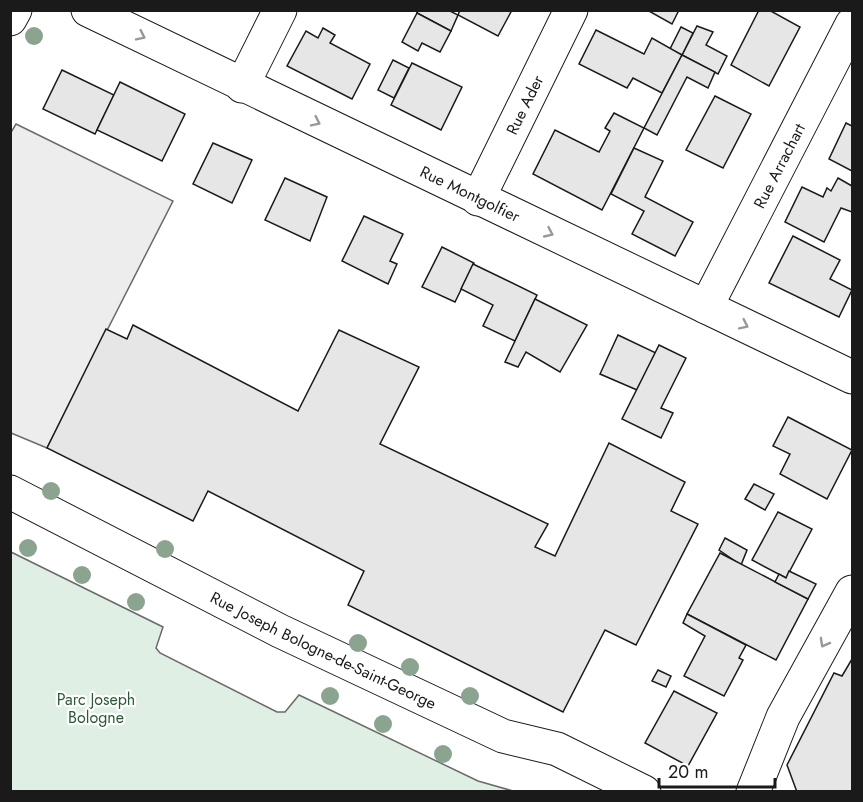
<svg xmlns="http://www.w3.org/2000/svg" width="863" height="802" viewBox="0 0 863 802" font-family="Jost,sans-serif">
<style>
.green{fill:#e0efe3;stroke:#6a6a6a;stroke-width:1.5}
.parking{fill:#ededed;stroke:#6a6a6a;stroke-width:1.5}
.building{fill:#e6e6e6;stroke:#1a1a1a;stroke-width:1.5}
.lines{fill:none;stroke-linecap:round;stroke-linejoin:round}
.minor-casing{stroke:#1a1a1a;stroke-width:35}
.minor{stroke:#fff;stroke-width:33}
.tree{fill:#8aa48f}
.oneway{stroke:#989898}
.labels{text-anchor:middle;stroke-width:4.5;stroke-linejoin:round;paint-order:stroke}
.street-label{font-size:16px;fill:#1a1a1a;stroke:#fff}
.park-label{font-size:16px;fill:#2b5a34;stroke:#fff}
</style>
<rect width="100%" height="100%" fill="#fff"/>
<!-- green -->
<polygon class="green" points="11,552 163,627 156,648 160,653 277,712 285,712 299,695 478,781 513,791 11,791"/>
<!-- parking -->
<polygon class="parking" points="16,124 173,201 47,448 11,433 10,134"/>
<!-- building -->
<g class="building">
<polygon points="418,10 448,10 458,15 451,31 417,13"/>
<polygon points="460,10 512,10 498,36 458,15"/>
<polygon points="647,10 679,10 672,24"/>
<polygon points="759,10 769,10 800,27 769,86 731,65"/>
<polygon points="417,13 451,31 440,52 422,43 418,51 402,42"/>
<polygon points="697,26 713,32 706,45 727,56 718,74 682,55"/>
<polygon points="681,27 693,33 682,55 670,49"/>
<polygon points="323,28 335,35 330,43 370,64 352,99 287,66 306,31 318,38"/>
<polygon points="596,30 644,54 652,38 682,55 662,93 633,78 627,88 579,64"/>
<polygon points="682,55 715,72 708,88 687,77 657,135 644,128"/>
<polygon points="393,60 409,68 394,98 378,90"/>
<polygon points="412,63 462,87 441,130 391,105"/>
<polygon points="62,70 114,95 95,134 43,109"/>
<polygon points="120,82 185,114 162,161 97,130"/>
<polygon points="715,96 751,114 723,168 686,150"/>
<polygon points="614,113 644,128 602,210 533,174 555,130 599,152 610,131 605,128"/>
<polygon points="846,123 852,126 852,171 829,159"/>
<polygon points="213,143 252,160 232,203 193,184"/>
<polygon points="634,148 663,161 645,197 693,222 675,256 632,234 644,211 611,194"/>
<polygon points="285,178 327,197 310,241 265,220"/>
<polygon points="838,178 852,186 852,212 841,208 824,242 785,222 802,187 823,197 827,188 831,191"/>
<polygon points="364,216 403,234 390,261 397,264 388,284 342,261"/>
<polygon points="793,236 840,260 830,279 852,290 839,317 769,283"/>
<polygon points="442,247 474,263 455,302 422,287"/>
<polygon points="473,264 537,295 515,341 483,326 493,305 461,289"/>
<polygon points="535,299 587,325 560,372 526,352 518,367 505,362"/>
<polygon points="133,325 298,411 339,330 419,367 380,444 548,524 535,547 555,556 609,443 685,482 671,511 698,524 636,645 605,630 563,712 348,605 364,571 208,491 193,521 47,448 106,329 127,339"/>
<polygon points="618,335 656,353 637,390 600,374"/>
<polygon points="659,345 686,358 661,408 673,413 661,438 622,419"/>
<polygon points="788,417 852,450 827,499 780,474 790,454 773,446"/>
<polygon points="754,484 774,494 765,510 745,499"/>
<polygon points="778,512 812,529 786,578 752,560"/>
<polygon points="725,538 747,550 741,565 719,550"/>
<polygon points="720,553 808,599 776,660 687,614"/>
<polygon points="789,571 816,584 808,599 775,582 779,574 786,578"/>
<polygon points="687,614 746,645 739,658 743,660 724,696 684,676 705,636 683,623"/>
<polygon points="852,659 852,792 797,792 787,765 834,673 842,676"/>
<polygon points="658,670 671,676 666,687 652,681"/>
<polygon points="674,691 717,713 688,766 645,743"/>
</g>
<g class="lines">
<!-- minor casing -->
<g class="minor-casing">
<g id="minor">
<path id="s1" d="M 88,10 L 852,377"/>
<polyline points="10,19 15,10"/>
<polyline points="242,86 280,10"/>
<path id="s2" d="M 478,199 L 571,10"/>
<path id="s3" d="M 706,307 L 852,24"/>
<path id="s4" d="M 10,492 L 280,631 L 503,736 L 557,749 L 644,792"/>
<polyline points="753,792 783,717 852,592"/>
</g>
</g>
<!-- minor -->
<use href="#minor" class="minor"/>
</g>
<!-- trees -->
<g class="tree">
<circle cx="34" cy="36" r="9"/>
<circle cx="51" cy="491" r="9"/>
<circle cx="28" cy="548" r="9"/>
<circle cx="165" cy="549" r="9"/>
<circle cx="82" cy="575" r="9"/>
<circle cx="136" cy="602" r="9"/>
<circle cx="358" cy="643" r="9"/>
<circle cx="410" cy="667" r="9"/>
<circle cx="330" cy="696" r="9"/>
<circle cx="470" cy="696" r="9"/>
<circle cx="383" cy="724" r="9"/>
<circle cx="443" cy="754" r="9"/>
</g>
<!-- one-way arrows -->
<defs><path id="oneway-chevron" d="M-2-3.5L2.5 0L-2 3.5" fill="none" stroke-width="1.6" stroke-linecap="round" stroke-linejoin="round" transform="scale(1.5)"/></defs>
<g class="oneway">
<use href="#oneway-chevron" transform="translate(141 36) rotate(26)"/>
<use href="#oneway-chevron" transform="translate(316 122) rotate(26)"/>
<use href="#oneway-chevron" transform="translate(549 233) rotate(25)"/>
<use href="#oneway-chevron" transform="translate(744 325) rotate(26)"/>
<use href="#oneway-chevron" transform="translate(824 643) rotate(119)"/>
</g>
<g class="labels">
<!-- street labels -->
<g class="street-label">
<text dy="6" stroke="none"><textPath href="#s2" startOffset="105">Rue Ader</textPath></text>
<text dy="6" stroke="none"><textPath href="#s3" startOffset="159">Rue Arrachart</textPath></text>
<text dy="6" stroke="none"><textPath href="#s1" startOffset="424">Rue Montgolfier</textPath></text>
<text dy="6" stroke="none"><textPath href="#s4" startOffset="351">Rue Joseph Bologne-de-Saint-George</textPath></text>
</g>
<!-- park labels -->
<g class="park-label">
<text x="96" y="705">Parc Joseph<tspan x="96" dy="18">Bologne</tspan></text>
</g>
</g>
<!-- border -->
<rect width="863" height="802" fill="none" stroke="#1a1a1a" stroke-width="24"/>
<!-- scale -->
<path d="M659 778v9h116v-9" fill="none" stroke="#1a1a1a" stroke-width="3"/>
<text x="668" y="778" font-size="18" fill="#1a1a1a" stroke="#ffffff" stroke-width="4.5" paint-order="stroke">20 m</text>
</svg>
